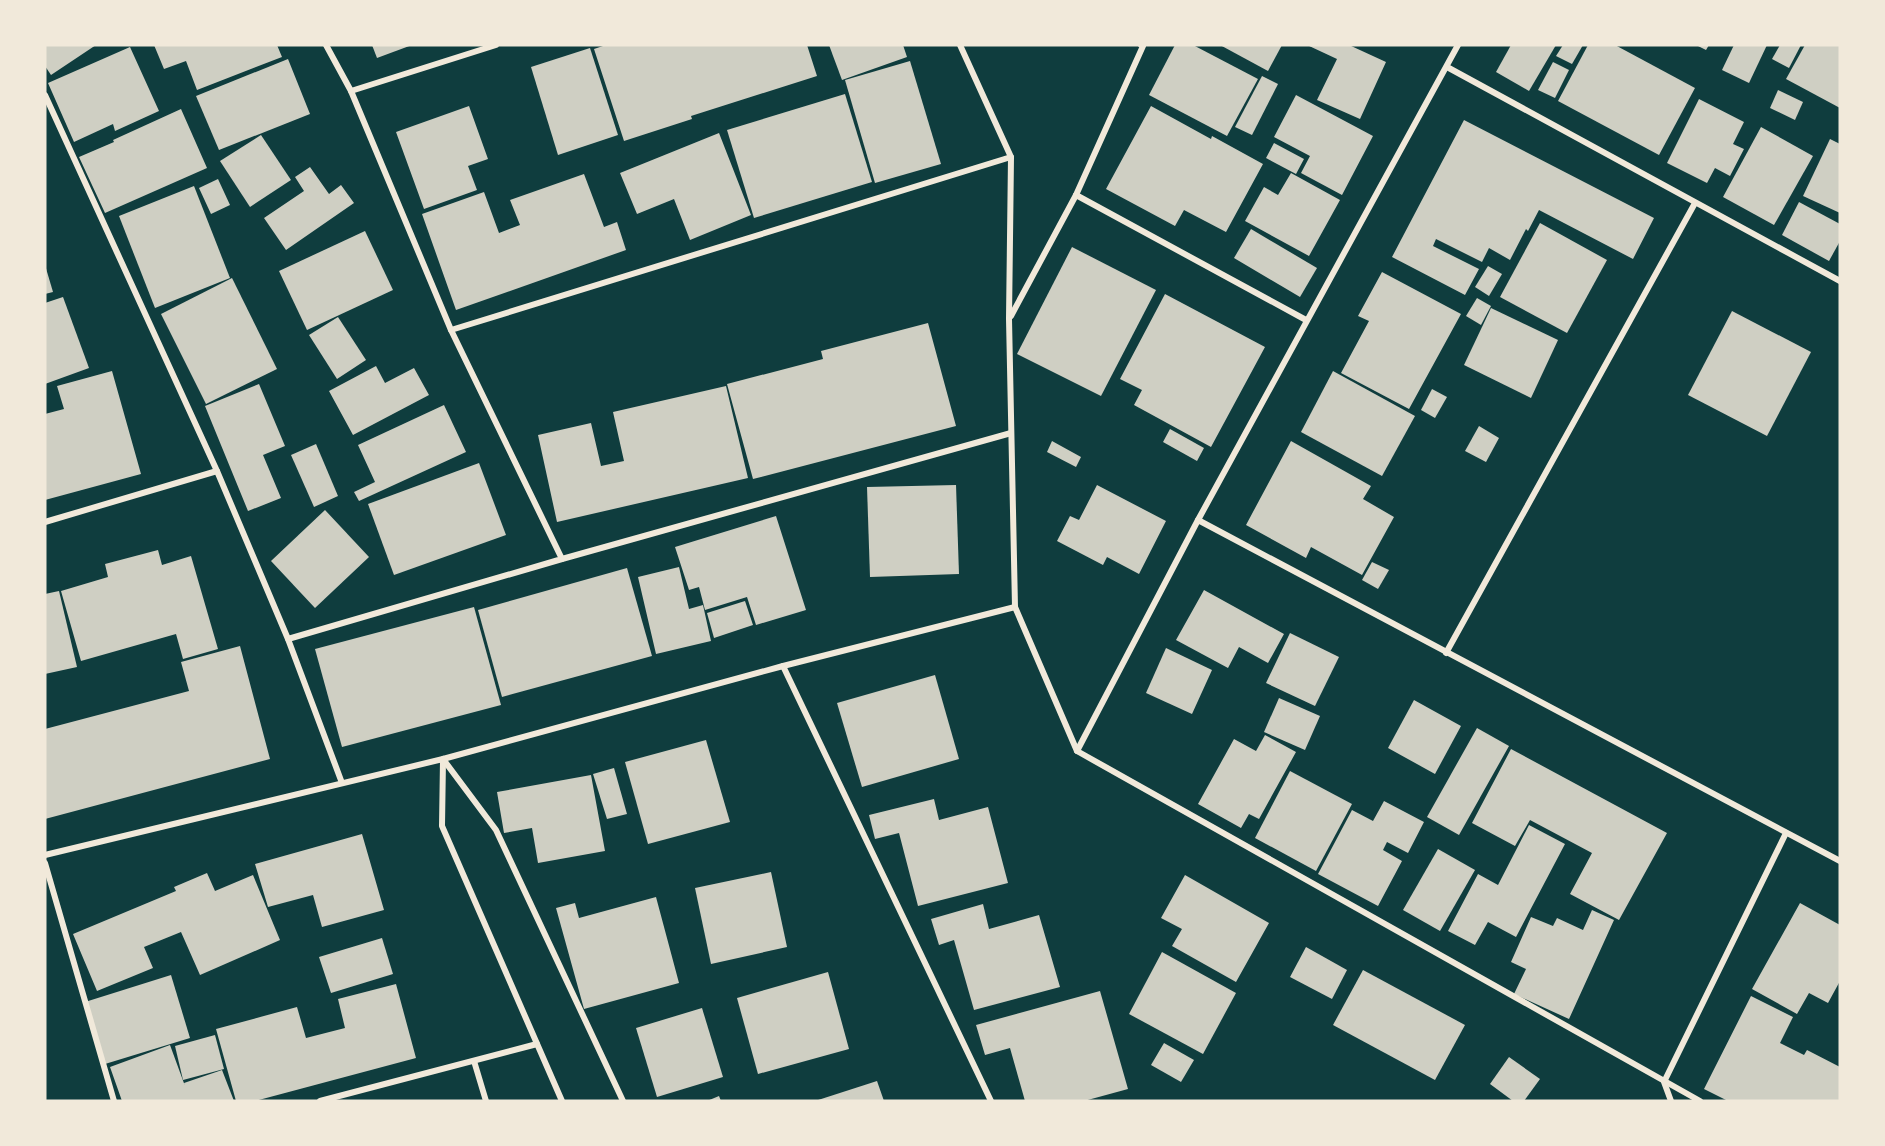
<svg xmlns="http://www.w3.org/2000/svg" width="1885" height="1146" viewBox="0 0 1885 1146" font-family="Overpass,sans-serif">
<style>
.building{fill:#cfcfc3}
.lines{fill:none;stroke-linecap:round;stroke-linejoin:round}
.minor{stroke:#f1e9da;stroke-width:6}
</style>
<rect width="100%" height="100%" fill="#0f3d3e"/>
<!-- building -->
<g class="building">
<polygon points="45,45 96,45 51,75 45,66"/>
<polygon points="154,45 277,45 282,57 197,90 186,61 164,69"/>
<polygon points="372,45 412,45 377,58"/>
<polygon points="606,45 807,45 817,76 691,116 692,119 624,141 594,49"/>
<polygon points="829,45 903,45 907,57 842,80"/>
<polygon points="1175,45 1193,45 1258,79 1227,136 1149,95"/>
<polygon points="1220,45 1282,45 1268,71"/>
<polygon points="1307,45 1349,45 1386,62 1360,119 1317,100 1337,59"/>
<polygon points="1511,45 1556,45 1529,91 1496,72"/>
<polygon points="1563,45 1583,45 1572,64 1556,56"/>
<polygon points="1588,45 1615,45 1695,88 1659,155 1558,101"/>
<polygon points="1696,45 1709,45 1706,50"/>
<polygon points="1734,45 1767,45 1749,83 1722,70"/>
<polygon points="1780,45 1801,45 1789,68 1772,59"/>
<polygon points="1805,45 1840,45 1840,108 1786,79"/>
<polygon points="130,47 159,111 115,131 113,124 74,142 48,83"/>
<polygon points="590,48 618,135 558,155 531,67"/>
<polygon points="288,59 310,114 219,150 196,96"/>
<polygon points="910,61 941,164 875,183 845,80"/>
<polygon points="1553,62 1569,70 1555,98 1538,90"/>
<polygon points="1262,76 1278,84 1252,135 1235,127"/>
<polygon points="1778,90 1803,102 1795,120 1770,108"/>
<polygon points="845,94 872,182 754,218 727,130"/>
<polygon points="1296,95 1373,136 1342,195 1301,173 1310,156 1274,137"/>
<polygon points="1699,99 1744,122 1733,144 1744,149 1730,176 1715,168 1707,183 1667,163"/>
<polygon points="469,106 488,159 468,166 477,190 424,209 396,132"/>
<polygon points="1151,106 1211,139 1212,136 1263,164 1226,232 1184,210 1175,226 1106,189"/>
<polygon points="181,109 207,168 105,213 79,157 114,142 113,140"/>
<polygon points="1464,120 1654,218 1633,259 1539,210 1528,231 1526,229 1510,260 1489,248 1482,262 1436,239 1433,246 1479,269 1465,295 1392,257"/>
<polygon points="1761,127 1813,156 1774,225 1723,197"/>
<polygon points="719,133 751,215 690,240 674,199 637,214 620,173"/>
<polygon points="261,135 291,180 250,207 220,161"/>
<polygon points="1830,139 1840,144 1840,213 1803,196"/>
<polygon points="1274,143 1304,159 1296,174 1266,158"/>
<polygon points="310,167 329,194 341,185 354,203 286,250 264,218 304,191 295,177"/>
<polygon points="1291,173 1340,200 1309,256 1245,221 1264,187 1278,195"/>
<polygon points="584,174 604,227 617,222 626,250 456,310 422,214 484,192 499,233 520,225 510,200"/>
<polygon points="218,179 230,205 211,214 199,188"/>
<polygon points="194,186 230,278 155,308 119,216"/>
<polygon points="1799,202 1840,224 1840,241 1829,261 1782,235"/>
<polygon points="1540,223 1607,260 1567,333 1500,297"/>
<polygon points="1251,229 1317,268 1300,297 1234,258"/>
<polygon points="365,231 393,290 307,330 279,271"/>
<polygon points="1072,247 1156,290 1101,396 1017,354"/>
<polygon points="45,265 53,292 45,294"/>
<polygon points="1488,266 1502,274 1489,296 1475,287"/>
<polygon points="1382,272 1461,314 1409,409 1341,373 1369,321 1358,316"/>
<polygon points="232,278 277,369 206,404 161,314"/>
<polygon points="1165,294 1265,347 1211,447 1134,405 1142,390 1120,379"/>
<polygon points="63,297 89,368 45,384 45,303"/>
<polygon points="1477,298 1491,306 1481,325 1466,316"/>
<polygon points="1491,308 1558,340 1531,398 1464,365"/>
<polygon points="1732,311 1811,352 1767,436 1688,395"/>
<polygon points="338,317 366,360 337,379 309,335"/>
<polygon points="928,323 956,426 753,479 727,384 823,359 821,351"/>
<polygon points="376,366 385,383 414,368 429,395 353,435 329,391"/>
<polygon points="112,371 141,474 45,500 45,414 64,409 57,386"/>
<polygon points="1333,371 1415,416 1382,476 1301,432"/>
<polygon points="259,384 285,446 263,455 281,498 248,511 205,406"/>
<polygon points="726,386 748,478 557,522 538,435 591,423 601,466 624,461 613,412"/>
<polygon points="1432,389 1447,397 1435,418 1421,410"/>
<polygon points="444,405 466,452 359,501 354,492 375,482 358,445"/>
<polygon points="1479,426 1499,438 1486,462 1465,451"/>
<polygon points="1170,429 1204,448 1197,461 1163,442"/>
<polygon points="1052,441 1081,457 1076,467 1047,452"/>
<polygon points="1291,441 1371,486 1363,499 1394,517 1362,575 1311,547 1306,558 1246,525"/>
<polygon points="316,444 338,496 314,507 291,455"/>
<polygon points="479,463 506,535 394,575 368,504"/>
<polygon points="956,485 959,574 870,577 867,487"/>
<polygon points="1097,485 1166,521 1139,574 1107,557 1103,565 1057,541 1070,516 1079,520"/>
<polygon points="325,510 369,557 315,608 271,561"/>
<polygon points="776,516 806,610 756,625 747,597 705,610 699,587 689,590 675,547"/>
<polygon points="158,550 162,565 191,556 218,649 183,659 176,634 81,661 61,591 108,577 105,564"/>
<polygon points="1372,562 1389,570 1378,589 1362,580"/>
<polygon points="679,567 689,609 703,605 711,641 656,654 638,577"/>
<polygon points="627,568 652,656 502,697 478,610"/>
<polygon points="1204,590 1284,634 1268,663 1239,647 1228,668 1176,640"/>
<polygon points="59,591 77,667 45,674 45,594"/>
<polygon points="745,601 753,625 714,638 707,613"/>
<polygon points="474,607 501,705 342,747 315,649"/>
<polygon points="1290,633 1339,657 1315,706 1266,683"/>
<polygon points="240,646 270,759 45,819 45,729 189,691 181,662"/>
<polygon points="1166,648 1212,670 1192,714 1146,693"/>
<polygon points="935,675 959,759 862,787 837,703"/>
<polygon points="1279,698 1320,716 1305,750 1264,732"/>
<polygon points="1414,700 1461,726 1435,774 1388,748"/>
<polygon points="1477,728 1509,746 1459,835 1427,817"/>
<polygon points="1265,735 1296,752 1259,819 1249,814 1241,828 1198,804 1234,739 1256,751"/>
<polygon points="706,740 730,822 648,844 625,762"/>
<polygon points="1511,749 1667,833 1619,920 1570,894 1592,853 1530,820 1515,846 1472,823"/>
<polygon points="614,768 627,814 607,819 593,774"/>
<polygon points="1290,771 1352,804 1316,871 1255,838"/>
<polygon points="591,775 605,851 538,863 532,828 504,833 497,792"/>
<polygon points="934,799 939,820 988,807 1008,883 918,906 899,833 875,839 869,815"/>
<polygon points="1384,801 1424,822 1408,853 1387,842 1383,850 1402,861 1378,906 1318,874 1352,810 1373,821"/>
<polygon points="1529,825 1565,844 1516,937 1488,922 1475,945 1448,931 1478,874 1498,885"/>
<polygon points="362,834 384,910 322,927 313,895 268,907 255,864"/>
<polygon points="1438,849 1475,870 1440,931 1403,910"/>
<polygon points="771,872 787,947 711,964 695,888"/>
<polygon points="207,873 215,891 253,875 280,940 200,975 181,932 144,947 153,968 97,991 73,934 176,891 174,887"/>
<polygon points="1185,875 1269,923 1236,982 1172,946 1182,929 1161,918"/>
<polygon points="656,897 679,983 584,1009 556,908 575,903 579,918"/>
<polygon points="1800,903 1840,925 1840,981 1828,1003 1809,993 1797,1014 1752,989"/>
<polygon points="983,904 989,929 1039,915 1060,987 974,1010 954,940 939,945 931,919"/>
<polygon points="1592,910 1614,920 1569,1019 1514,994 1526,969 1511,962 1531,917 1553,926 1557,918 1583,930"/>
<polygon points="382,938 393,974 331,993 319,957"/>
<polygon points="1306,947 1347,970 1332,999 1290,977"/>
<polygon points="1162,952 1236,993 1203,1054 1129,1014"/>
<polygon points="1363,970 1465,1025 1435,1080 1333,1025"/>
<polygon points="828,972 849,1049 758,1074 737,998"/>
<polygon points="171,975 190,1038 105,1064 85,1002"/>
<polygon points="396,984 416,1058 255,1101 236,1101 216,1029 297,1007 306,1038 345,1028 338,999"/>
<polygon points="1100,991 1128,1089 1084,1101 1025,1101 1010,1048 985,1055 976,1025"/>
<polygon points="1751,996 1793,1017 1780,1043 1804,1055 1807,1050 1840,1067 1840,1101 1728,1101 1704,1089"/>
<polygon points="702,1008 723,1077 657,1097 636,1028"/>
<polygon points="215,1035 224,1069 183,1080 175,1046"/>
<polygon points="1164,1043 1194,1060 1181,1082 1151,1065"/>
<polygon points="170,1045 185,1086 184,1083 222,1070 234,1101 122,1101 110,1067"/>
<polygon points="1509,1057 1540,1079 1524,1101 1513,1101 1490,1084"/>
<polygon points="877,1081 884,1101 815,1101"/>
<polygon points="719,1096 721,1101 707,1101"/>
</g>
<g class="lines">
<!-- minor -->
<g class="minor">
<polyline points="326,45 351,91 451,330 1011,157"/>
<polyline points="960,45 1011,157 1009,319 1015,607"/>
<polyline points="1447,67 1840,281"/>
<polyline points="351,91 496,45"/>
<polyline points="45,95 217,471 288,639 342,783"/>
<polyline points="1076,195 1306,320"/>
<polyline points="1011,316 1076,195 1143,46 1141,45"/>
<polyline points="1198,520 1840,861"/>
<polyline points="45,522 217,471"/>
<polyline points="562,559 1011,433"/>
<polyline points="288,639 562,559 451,330"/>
<polyline points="1446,653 1695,203"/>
<polyline points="783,666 1015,607 1077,751 1700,1101"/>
<polyline points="1077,751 1198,520 1458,45"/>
<polyline points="443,759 496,830 623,1101"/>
<polyline points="443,760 442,826 562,1101"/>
<polyline points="45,855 443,759 783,666 991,1101"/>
<polyline points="45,863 114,1101"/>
<polyline points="474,1061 486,1101"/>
<polyline points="320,1101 537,1044"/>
<polyline points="1671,1101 1664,1082 1786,833"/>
</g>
</g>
<!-- border -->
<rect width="1885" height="1146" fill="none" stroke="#f1e9da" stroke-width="93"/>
</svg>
